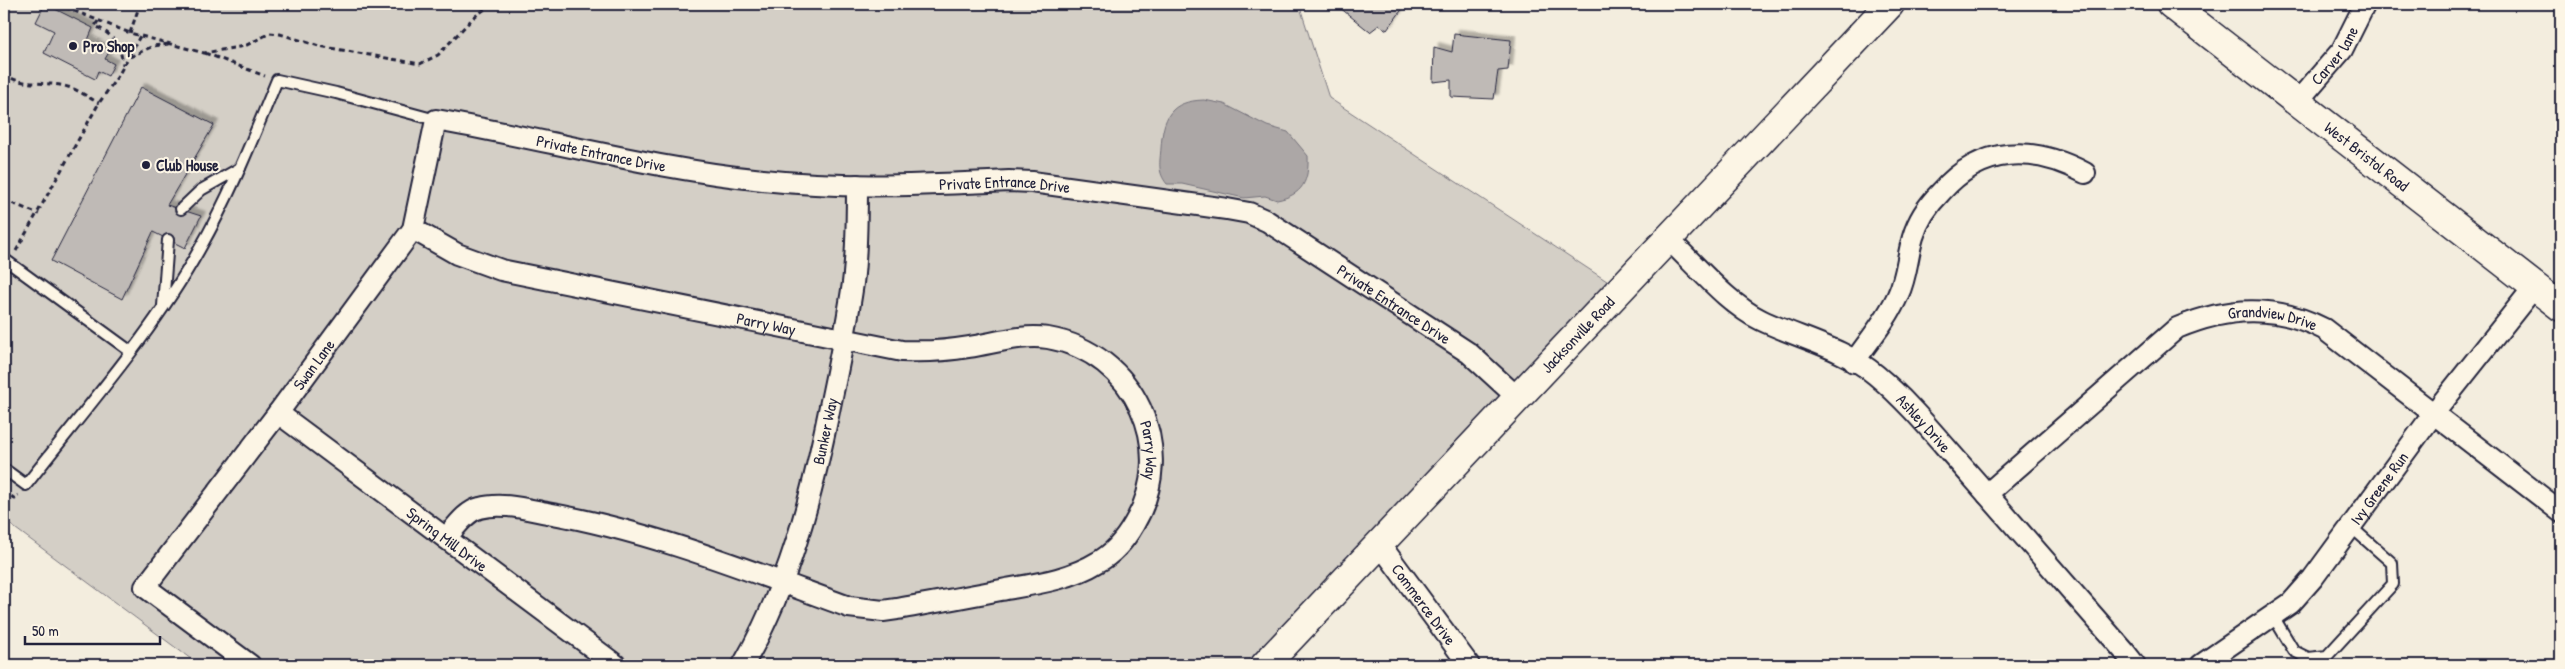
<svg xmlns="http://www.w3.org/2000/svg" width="2565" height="669" viewBox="0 0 2565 669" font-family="'Patrick Hand',sans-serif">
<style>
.green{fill:#d4cfc6;stroke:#7b7880}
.water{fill:#aca7a6;stroke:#75727b}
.building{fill:#bfbab6;stroke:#22223b;filter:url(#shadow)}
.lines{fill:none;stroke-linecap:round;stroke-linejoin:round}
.service-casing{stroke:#22223b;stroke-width:14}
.minor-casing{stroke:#22223b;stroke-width:24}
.secondary-casing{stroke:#22223b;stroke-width:31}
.path{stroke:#22223b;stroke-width:3;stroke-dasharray:5 4;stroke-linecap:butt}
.service{stroke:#fcf5e5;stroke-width:10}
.minor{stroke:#fcf5e5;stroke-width:20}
.secondary{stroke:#fcf5e5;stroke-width:28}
.poi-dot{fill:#22223b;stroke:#fcf5e5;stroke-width:2}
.labels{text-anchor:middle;stroke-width:4;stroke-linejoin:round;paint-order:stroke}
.poi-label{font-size:16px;font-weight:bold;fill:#22223b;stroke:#fcf5e5;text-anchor:start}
.street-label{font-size:16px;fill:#22223b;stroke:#fcf5e5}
</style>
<defs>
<filter id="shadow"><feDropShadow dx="4.5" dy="-4.5" stdDeviation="1" flood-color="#0004"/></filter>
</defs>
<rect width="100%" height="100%" fill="#f3edde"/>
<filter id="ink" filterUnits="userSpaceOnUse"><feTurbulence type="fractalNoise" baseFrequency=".02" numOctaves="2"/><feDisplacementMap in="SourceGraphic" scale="10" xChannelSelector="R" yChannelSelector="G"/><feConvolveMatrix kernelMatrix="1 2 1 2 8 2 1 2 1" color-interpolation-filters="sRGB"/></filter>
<g filter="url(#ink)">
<!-- green -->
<polygon class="green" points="4,4 1299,4 1329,98 1619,289 1264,665 199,665 4,520"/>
<!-- water -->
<path class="water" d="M 1204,100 L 1224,104 L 1267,126 L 1288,132 L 1308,156 C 1309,181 1303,195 1277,200 L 1265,196 L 1244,198 L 1182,184 L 1167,184 C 1157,172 1160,162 1161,148 C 1163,117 1170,101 1204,100 Z"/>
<!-- building -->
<g class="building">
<polygon points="45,4 93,28 88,40 109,52 105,59 114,64 108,76 98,71 95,79 44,53 54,31 36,22"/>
<polygon points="1341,4 1406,4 1387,30 1379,25 1370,32 1339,7"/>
<polygon points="1454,34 1511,40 1508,70 1498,71 1494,99 1451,97 1451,80 1433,82 1434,47 1452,52"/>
<polygon points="141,87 214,125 167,205 201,216 185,248 153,232 122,299 51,261"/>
</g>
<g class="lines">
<!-- service casing -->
<g class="service-casing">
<g id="service">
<polyline points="181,209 201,190 240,168"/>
<polyline points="4,259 130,351"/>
<polyline points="163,306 168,240"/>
<path d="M 4,469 L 26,485 C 85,409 152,334 199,250 C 230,196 253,138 277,80 L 336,93 L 436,120"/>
<polyline points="2273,616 2294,651 2308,658 2327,656 2393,584 2392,563 2350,526"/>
</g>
</g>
<!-- minor casing -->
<g class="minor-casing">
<g id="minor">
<path id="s1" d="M 2297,102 L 2342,50 L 2365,4"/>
<path id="s2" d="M 413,229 L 457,254 L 501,270 L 902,351 C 925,352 946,351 969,347 C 995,343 1022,334 1048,338 C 1135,353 1179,449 1134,524 C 1126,538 1113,554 1098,562 C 1069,580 1034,584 1001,590 C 966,597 931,603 897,609 L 883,611 L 849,607 C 750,571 651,531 547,513 C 526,509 501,502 480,508 C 466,511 455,528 446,538"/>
<path id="s3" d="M 1667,238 C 1694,263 1729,305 1761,320 C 1798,338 1844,348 1876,375 C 1912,405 1941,443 1972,477 C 2023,535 2074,593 2124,651 L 2135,665"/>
<path d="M 1854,362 C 1869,340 1887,320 1898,295 C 1907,276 1907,257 1913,237 C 1918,220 1929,204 1941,192 C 1981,146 2033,145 2085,173"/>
<path id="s4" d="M 278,413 L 616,665"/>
<path id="s5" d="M 1987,494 L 2177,328 C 2227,307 2275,304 2324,329 L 2561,512"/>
<path id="s6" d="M 1379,543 L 1469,665"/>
<path id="s7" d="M 250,665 L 145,587 L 278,413 L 413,229 L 436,120 C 545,139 653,169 763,180 C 844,189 928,185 1009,181 L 1032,182 L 1227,209 L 1249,213 L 1267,221 L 1469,353 L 1517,397"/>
<path id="s8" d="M 743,665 C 789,585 811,500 829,411 C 838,368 847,326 853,283 C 857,251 857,218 857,185"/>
<path id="s9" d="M 2201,665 L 2291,603 L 2313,578 L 2434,413 L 2534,287"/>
</g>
</g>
<!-- secondary casing -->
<g class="secondary-casing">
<g id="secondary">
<path id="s10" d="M 2171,4 L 2561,307"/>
<path id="s11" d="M 1265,665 L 1890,4"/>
</g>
</g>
<!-- path -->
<g class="path">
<polyline points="57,4 130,33 204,53 245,46 270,33 280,34 319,46 420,64 438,55 474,17 492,4"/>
<polyline points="814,4 816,4"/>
<path d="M 98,21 L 95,26 C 113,34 121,46 123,65"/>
<polyline points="130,33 140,4"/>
<polyline points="205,53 265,76"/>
<polyline points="130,57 153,46 169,44"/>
<path d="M 4,74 C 24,88 45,80 68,87 C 79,90 89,98 99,103"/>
<polyline points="4,200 39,214"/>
<polyline points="16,251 99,103 118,76 140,36"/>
<polyline points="4,491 15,499 18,495"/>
</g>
<!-- service -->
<use href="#service" class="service"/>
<!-- minor -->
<use href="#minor" class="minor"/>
<!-- secondary -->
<use href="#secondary" class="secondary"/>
</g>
</g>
<!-- markers -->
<g class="poi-dot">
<circle cx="73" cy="46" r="5"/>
<circle cx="146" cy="165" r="5"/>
</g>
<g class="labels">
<!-- poi labels -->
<g class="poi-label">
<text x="83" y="52">Pro Shop</text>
<text x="156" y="171">Club House</text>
</g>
<!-- street labels -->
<g class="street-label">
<text dy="6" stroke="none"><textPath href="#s1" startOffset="60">Carver lane</textPath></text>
<text dy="6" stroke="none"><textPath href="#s7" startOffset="858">Private Entrance Drive</textPath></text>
<text dy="6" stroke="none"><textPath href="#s10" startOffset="248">West Bristol Road</textPath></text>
<text dy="6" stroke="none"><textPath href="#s7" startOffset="1264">Private Entrance Drive</textPath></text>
<text dy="6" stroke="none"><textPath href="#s7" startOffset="1682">Private Entrance Drive</textPath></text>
<text dy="6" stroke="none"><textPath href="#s5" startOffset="351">Grandview Drive</textPath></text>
<text dy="6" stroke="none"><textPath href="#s2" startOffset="368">Parry Way</textPath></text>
<text dy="6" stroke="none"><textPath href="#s11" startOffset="455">Jacksonville Road</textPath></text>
<text dy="6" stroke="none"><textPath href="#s7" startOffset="410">Swan Lane</textPath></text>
<text dy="6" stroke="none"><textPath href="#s3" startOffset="321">Ashley Drive</textPath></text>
<text dy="6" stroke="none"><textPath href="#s8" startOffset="249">Bunker Way</textPath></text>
<text dy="6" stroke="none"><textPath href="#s2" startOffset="818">Parry Way</textPath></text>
<text dy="6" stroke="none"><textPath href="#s9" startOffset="254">Ivy Greene Run</textPath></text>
<text dy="6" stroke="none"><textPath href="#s4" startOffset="211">Spring Mill Drive</textPath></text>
<text dy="6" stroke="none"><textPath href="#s6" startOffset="76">Commerce Drive</textPath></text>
</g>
</g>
<!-- margin -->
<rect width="2565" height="669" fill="none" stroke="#fcf5e5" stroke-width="20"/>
<rect x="10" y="10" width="2545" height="649" fill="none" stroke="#22223b" stroke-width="2" filter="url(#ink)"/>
<!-- scale -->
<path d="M25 636v8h135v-8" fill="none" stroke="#22223b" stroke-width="2.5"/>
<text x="32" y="636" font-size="15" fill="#22223b" stroke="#fcf5e5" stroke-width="4" paint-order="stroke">50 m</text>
</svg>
